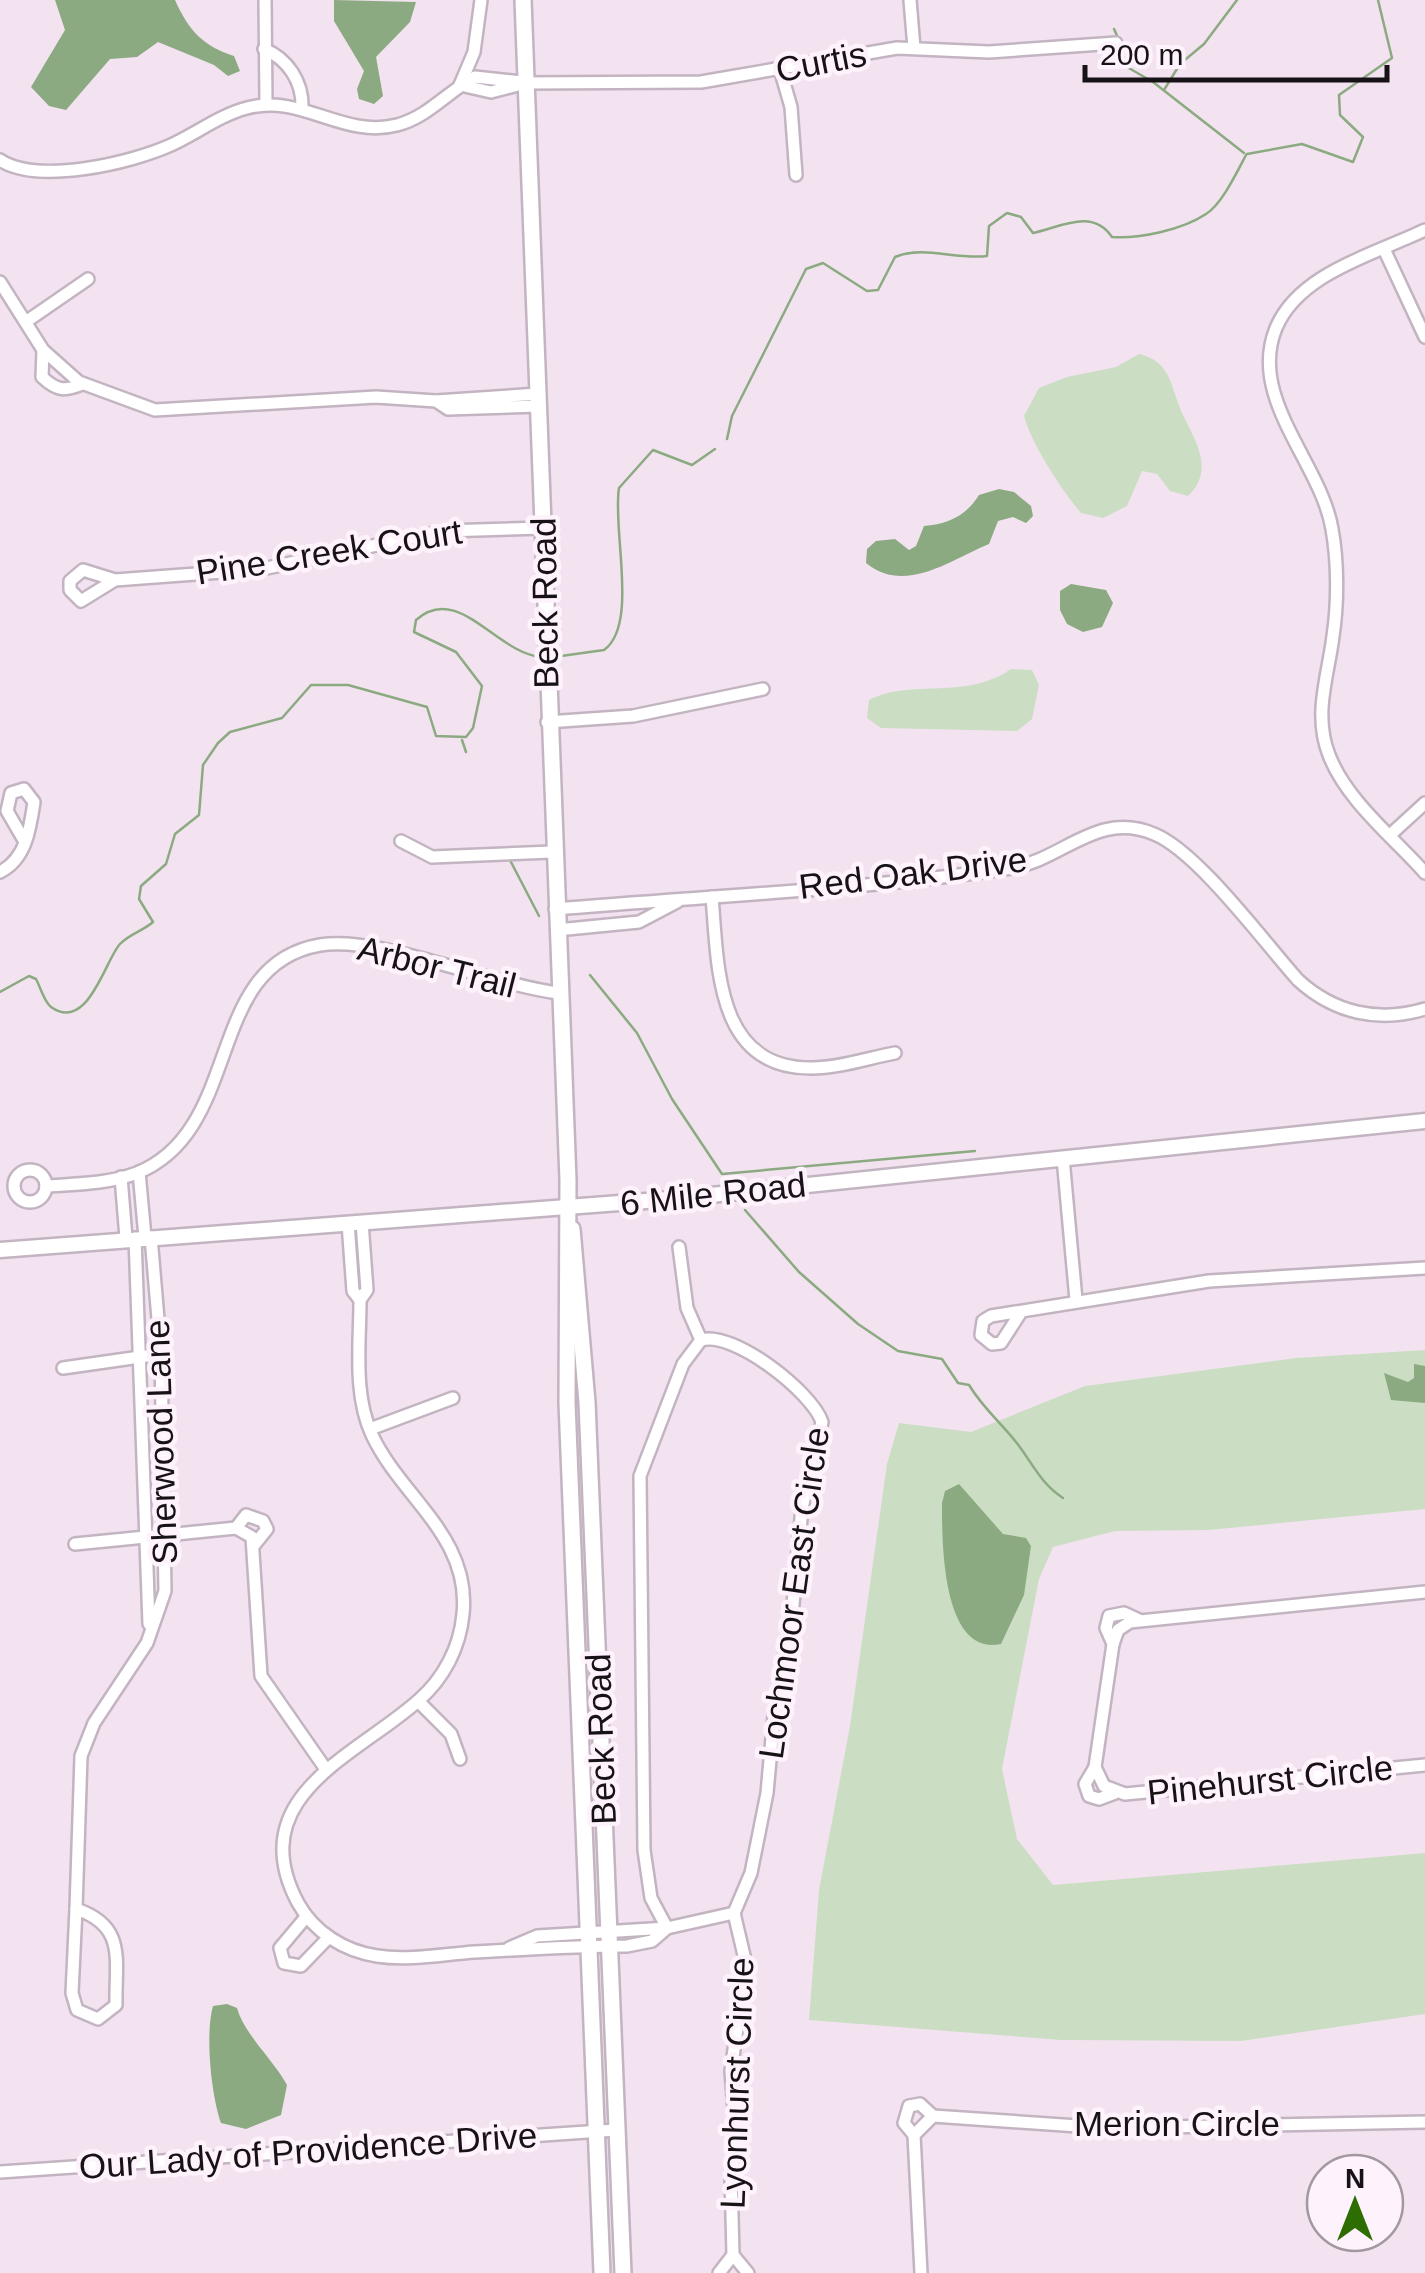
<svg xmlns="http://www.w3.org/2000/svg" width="1425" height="2273" viewBox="0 0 1425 2273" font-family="Helvetica,sans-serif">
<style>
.green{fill:#cbdec4}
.water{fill:#8caa81}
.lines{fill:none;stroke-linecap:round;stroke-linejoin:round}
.stream{stroke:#8caa81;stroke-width:2.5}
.minor-casing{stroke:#c3b4c1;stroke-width:16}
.tertiary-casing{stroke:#c3b4c1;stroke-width:19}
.secondary-casing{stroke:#c3b4c1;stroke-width:20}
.minor{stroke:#fff;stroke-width:11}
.tertiary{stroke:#fff;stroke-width:14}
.secondary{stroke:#fff;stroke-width:15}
.labels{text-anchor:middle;stroke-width:9;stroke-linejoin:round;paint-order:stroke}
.street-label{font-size:35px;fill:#171216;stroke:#fef2fc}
</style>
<rect width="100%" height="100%" fill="#f3e3f1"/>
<!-- green -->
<g class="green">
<path d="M 1139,354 C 1169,361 1170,382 1180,408 C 1191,435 1218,468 1188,496 L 1170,491 L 1157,474 L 1142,471 L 1127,506 L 1103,518 L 1081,513 C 1061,489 1032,445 1024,416 L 1039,388 L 1067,377 L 1116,367 Z"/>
<path d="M 1011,669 L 1032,670 L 1039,685 L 1032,719 L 1017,731 L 881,728 L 867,718 L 869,700 C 911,678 965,701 1011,669 Z"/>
<polygon points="1425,1350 1425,1509 1209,1530 1115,1531 1053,1547 1039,1579 1002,1769 1017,1839 1053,1885 1425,1853 1425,2014 1241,2041 1061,2040 809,2020 819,1890 850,1726 887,1464 899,1423 971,1432 1085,1386 1296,1358"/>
</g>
<!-- water -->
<g class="water">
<path d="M 55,0 L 175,0 C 189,31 203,46 234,56 L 240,71 L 228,76 L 214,65 L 158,42 L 137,57 L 110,59 L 66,110 L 49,106 L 31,87 L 65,30 Z"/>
<polygon points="334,0 416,2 410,22 376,57 383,96 374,104 359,99 357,89 364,71 334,21"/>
<path d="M 999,489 L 1014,492 L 1031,506 L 1033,516 L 1026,523 L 1013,517 L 998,521 L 989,544 C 950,560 905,595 866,563 L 867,549 L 876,541 L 895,539 L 909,550 L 916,546 L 924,526 C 948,524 966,516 979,495 Z"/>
<polygon points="1071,584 1106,590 1113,603 1102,627 1083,632 1067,624 1060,610 1060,591"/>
<polygon points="1414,1364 1425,1366 1425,1403 1391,1400 1384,1373 1408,1382 1414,1378"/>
<path d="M 959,1484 L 1003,1534 L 1026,1538 L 1031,1546 L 1024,1595 L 1001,1644 C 941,1657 942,1538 942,1503 L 945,1491 Z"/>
<path d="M 227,2004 L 237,2008 C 244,2034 273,2059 287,2085 L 281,2115 L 246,2129 L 221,2123 C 211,2094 205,2034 213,2006 Z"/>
</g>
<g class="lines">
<!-- stream -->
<g class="stream">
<polyline points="1114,29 1119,40"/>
<polyline points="1120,48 1127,67 1153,82 1244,153"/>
<polyline points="1164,90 1180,64 1204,44 1237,0"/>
<polyline points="1247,154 1302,144 1353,162 1363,137 1340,115 1339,95 1392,58 1378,0"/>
<path d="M 727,439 L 732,416 L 806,269 L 823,263 L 867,291 L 878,290 L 895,257 C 923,245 956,260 987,256 L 989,226 L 1007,213 L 1021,217 L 1033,233 C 1061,227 1092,208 1112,237 C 1139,239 1182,230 1206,214 C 1222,204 1237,172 1246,155"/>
<path d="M 554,657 L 604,650 C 639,625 612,529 619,488 L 653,450 L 692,465 L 715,449"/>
<polyline points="462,740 466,752"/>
<polyline points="511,862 539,916"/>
<polyline points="590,975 637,1033 672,1099 722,1174 975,1151"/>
<path d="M 0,992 L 29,976 L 36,979 C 40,986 44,1002 51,1007 C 88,1033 105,960 120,944 C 129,934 143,931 153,922 L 139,899 L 141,886 L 166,864 L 175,834 L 199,815 L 203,765 L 218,743 L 230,732 L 282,718 L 311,685 L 348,685 L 427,707 L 436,736 L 466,737 L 473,728 L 482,686 L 456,652 L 414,632 L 416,620 C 458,582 496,653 541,657"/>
<path d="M 745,1210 L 799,1272 L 858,1324 L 898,1351 L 942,1359 L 958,1383 L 969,1385 C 983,1408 1000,1422 1016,1442 C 1032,1462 1040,1483 1063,1498"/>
</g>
<!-- minor casing -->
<g class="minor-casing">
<g id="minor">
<polyline points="265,0 266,104"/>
<polyline points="910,0 914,48"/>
<path d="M 264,49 C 288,59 303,82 302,108"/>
<polyline points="780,69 791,107 796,175"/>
<polyline points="460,85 491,92 526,83 701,82 897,48 989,52 1116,43"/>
<polyline points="460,85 474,52 481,0"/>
<path d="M 0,160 C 38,185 131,163 171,145 C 197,133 220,115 247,108 C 301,93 343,139 397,125 C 428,117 447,92 475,77 L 522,82"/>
<path d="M 1425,230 C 1375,254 1299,273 1276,328 C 1247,398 1321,463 1332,529 C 1338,562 1338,603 1333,636 C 1328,677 1313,714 1329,755 C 1346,800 1394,838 1425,873"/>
<polyline points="1384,249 1425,337"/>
<polyline points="0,282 43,350 79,382 155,410 376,397 436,401"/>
<polyline points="27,321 88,279"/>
<path d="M 43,350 L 42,377 C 56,390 64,392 82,384"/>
<polyline points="538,394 436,401 448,409 539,406"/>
<polyline points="115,580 83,570 70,581 70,590 81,601 115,580 262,569 444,531 544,528"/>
<polyline points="547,722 633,716 763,689"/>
<polyline points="1390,835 1425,803"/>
<polyline points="401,841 432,857 552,852"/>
<path d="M 0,872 C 26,859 30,829 34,802 L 24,789 L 11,793 L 7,811 L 25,842"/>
<path d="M 712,897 C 718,965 715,1069 812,1068 C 839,1068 868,1058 895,1053"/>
<path d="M 555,909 C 707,896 861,890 1011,868 C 1063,860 1097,810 1154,834 C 1197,851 1264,942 1298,980 C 1334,1013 1378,1023 1425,1009"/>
<polyline points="557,930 639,922 677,902"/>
<polyline points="1063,1158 1076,1300"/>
<circle cx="30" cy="1186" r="16"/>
<polyline points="139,1172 145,1237"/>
<polyline points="121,1177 126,1238"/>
<path d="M 46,1186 C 76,1184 108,1184 137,1173 C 245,1129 203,965 320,945 C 379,935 491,985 559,993"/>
<path d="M 362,1222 L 367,1290 L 360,1300 C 360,1344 353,1394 372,1435 C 401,1497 471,1537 463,1614 C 460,1647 444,1678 419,1700 C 358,1755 241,1796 298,1903 C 314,1932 344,1951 377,1956 C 409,1961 444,1954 475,1952 C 526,1949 577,1946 627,1946 L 652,1941 L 667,1928"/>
<polyline points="348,1223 353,1291 360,1300"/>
<polyline points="135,1238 149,1624"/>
<polyline points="679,1247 687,1308 701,1340"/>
<polyline points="1021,1312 1001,1343 992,1344 981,1335 983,1321 991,1316 1209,1281 1425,1268"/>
<path d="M 701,1340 C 733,1330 812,1392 822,1422 L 802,1508 L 792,1615 L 774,1716 L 767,1793 L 751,1873 L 734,1913"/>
<polyline points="63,1368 161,1354"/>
<polyline points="370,1429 453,1398"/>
<polyline points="236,1528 246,1515 263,1521 267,1529 255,1544"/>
<polyline points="75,1544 236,1528 252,1537 261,1676 325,1768"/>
<polyline points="1425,1592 1130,1622 1118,1630 1113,1644 1095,1767 1104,1786 1125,1794 1425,1765"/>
<polyline points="1113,1644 1106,1628 1109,1616 1124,1613 1139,1620"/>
<polyline points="418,1701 451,1734 460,1759"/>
<polyline points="1095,1767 1085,1784 1089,1796 1099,1799 1115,1793"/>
<polyline points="76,1909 81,1756 94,1723 147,1643 165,1591 161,1354 151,1237"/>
<path d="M 76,1909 C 127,1926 115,1960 116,2005 L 98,2019 L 77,2010 L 72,1993 Z"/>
<polyline points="306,1917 280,1948 284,1963 301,1966 329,1937"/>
<polyline points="667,1928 651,1898 644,1850 640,1476 683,1364 701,1340"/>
<polyline points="509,1948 537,1936 667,1928 734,1913"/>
<polyline points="914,2135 904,2123 909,2106 920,2104 933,2116"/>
<polyline points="0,2172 616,2130"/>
<polyline points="733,2255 731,2176 736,2137 731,2071 746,1964 734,1913"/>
<polyline points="719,2273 733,2255 748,2273"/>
<polyline points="921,2273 914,2135 933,2116 1107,2128 1425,2122"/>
</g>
</g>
<!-- tertiary casing -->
<g class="tertiary-casing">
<polyline id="tertiary" points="0,1250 672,1199 1425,1121"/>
</g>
<!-- secondary casing -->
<g class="secondary-casing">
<g id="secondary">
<polyline points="523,0 568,1180 567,1403 602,2273"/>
<polyline points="572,1229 587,1402 623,2273"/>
</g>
</g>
<!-- minor -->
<use href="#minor" class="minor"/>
<!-- tertiary -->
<use href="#tertiary" class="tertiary"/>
<!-- secondary -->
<use href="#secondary" class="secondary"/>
</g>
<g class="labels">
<!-- street labels -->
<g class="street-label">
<text transform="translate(821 62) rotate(-11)" y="12">Curtis</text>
<text transform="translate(329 552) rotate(-9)" y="12">Pine Creek Court</text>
<text transform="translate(545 603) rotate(-91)" y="12">Beck Road</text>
<text transform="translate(913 873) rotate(-7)" y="12">Red Oak Drive</text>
<text transform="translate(437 967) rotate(14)" y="12">Arbor Trail</text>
<text transform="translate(713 1194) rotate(-6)" y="12">6 Mile Road</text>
<text transform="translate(161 1442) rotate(-92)" y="12">Sherwood Lane</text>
<text transform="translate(794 1593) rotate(-82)" y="12">Lochmoor East Circle</text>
<text transform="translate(601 1739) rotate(-92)" y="12">Beck Road</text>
<text transform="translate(1270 1780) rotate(-6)" y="12">Pinehurst Circle</text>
<text transform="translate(737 2083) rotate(-88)" y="12">Lyonhurst Circle</text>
<text x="1177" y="2136">Merion Circle</text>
<text transform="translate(308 2151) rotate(-4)" y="12">Our Lady of Providence Drive</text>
</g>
</g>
<!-- north arrow -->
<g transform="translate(1355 2203)"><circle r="48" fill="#fef2fc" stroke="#a298a0" stroke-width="2.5"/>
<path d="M0-8L18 38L0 25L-18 38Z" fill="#2d6d01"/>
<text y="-15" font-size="28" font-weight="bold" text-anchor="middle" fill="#171216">N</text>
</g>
<!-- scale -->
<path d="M1085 65v15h302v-15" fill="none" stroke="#171216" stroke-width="5"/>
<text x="1100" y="65" font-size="30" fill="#171216" stroke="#fef2fc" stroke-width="8" paint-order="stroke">200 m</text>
</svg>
